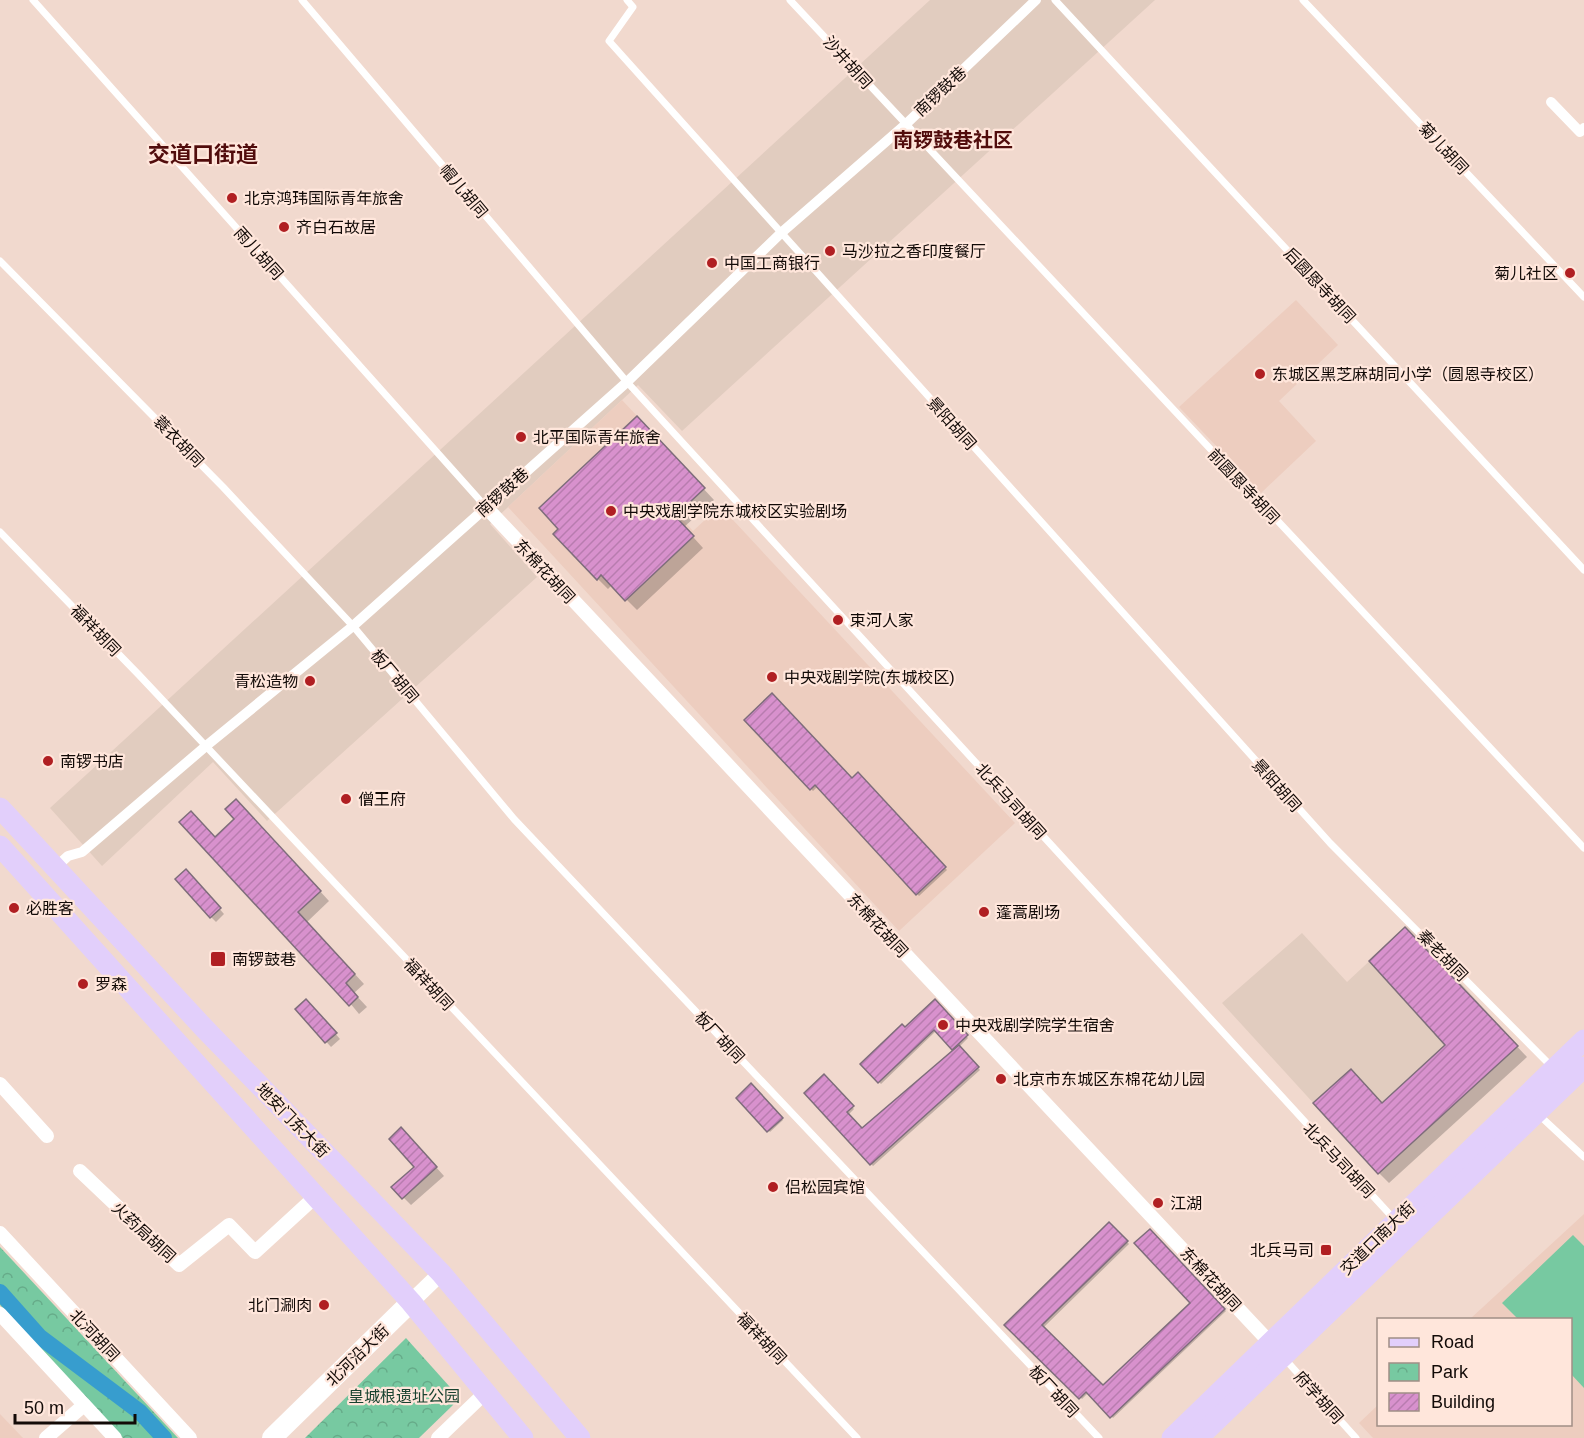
<svg xmlns="http://www.w3.org/2000/svg" width="1584" height="1438" viewBox="0 0 1584 1438" font-family="Helvetica,'Noto Sans SC',sans-serif">
<style>
.commercial{fill:#e1ccbf}
.built{fill:#edcdbf}
.park{fill:url(#park-crowns)}
.pitch{fill:#77c9a1}
.shadow{fill:#0003}
.lines{fill:none;stroke-linecap:round;stroke-linejoin:round}
.canal{stroke:#379dce;stroke-width:16}
.building{fill:url(#building-hatch);stroke:#7e6d7b;stroke-width:1.5}
.service{stroke:#fff;stroke-width:7}
.pedestrian{stroke:#fff;stroke-width:10}
.minor{stroke:#fff;stroke-width:14}
.tertiary{stroke:#fff;stroke-width:16}
.secondary{stroke:#fff;stroke-width:20}
.primary{stroke:#e2cffb;stroke-width:21}
.poi-dot{fill:#b01f22;stroke:#ffe6db;stroke-width:2}
.labels{text-anchor:middle;stroke-width:4.5;stroke-linejoin:round;paint-order:stroke}
.street-label{font-size:16px;fill:#120a07;stroke:#ffe6db}
.poi-label{font-size:16px;fill:#120a07;stroke:#ffe6db;text-anchor:start}
.park-label{font-size:16px;fill:#18422f;stroke:#ffe6db}
.quarter-label{font-size:20px;font-weight:bold;fill:#510c0c;stroke:#ffe6db}
.district-label{font-size:22px;font-weight:bold;fill:#510c0c;stroke:#ffe6db}
</style>
<defs>
<pattern id="park-crowns" width="20" height="18" patternUnits="userSpaceOnUse" patternTransform="scale(1.5)"><rect width="20" height="18" fill="#77c9a1"/><path d="M2 6a3 3 0 1 1 6 0M12 15a3 3 0 1 1 6 0" fill="none" stroke="#66ab89"/></pattern>
<pattern id="building-hatch" width="6" height="6" patternUnits="userSpaceOnUse" patternTransform="scale(1.5)"><rect width="6" height="6" fill="#d891cd"/><path d="M-1 1l2-2M0 6l6-6M5 7l2-2" fill="none" stroke="#b87caf"/></pattern>
</defs>
<rect width="100%" height="100%" fill="#f1d9ce"/>
<!-- commercial -->
<g class="commercial">
<polygon points="930,0 1155,0 682,431 638,385 490,524 537,577 267,821 213,762 102,866 50,808"/>
<polygon points="1408,925 1518,1046 1378,1174 1222,1003 1302,933 1347,982"/>
</g>
<!-- built -->
<g class="built">
<polygon points="1296,300 1338,345 1279,401 1316,441 1261,493 1179,407"/>
<polygon points="622,400 705,488 678,514 693,531 720,506 1015,823 899,931 508,507"/>
<polygon points="1584,1214 1584,1438 1373,1438 1359,1423 1378,1405 1378,1424 1570,1424 1570,1320 1470,1319"/>
<polygon points="0,1414 23,1438 0,1438"/>
</g>
<!-- park -->
<g class="park">
<polygon points="0,1247 178,1438 123,1438 0,1305"/>
<polygon points="406,1338 458,1396 453,1405 419,1438 305,1438"/>
</g>
<!-- pitch -->
<polygon class="pitch" points="1573,1235 1584,1246 1584,1388 1571,1374 1570,1320 1518,1319 1502,1303"/>
<!-- shadow -->
<g class="shadow">
<polygon points="647,428 714,500 684,527 703,548 637,610 612,585 608,589 598,579"/>
<polygon points="746,720 852,780 860,776 947,870 919,896 818,786 813,791"/>
<polygon points="246,810 329,901 307,922 364,984 354,993 367,1007 359,1014 215,839"/>
<polygon points="191,876 224,914 216,922 211,917"/>
<polygon points="1416,939 1527,1057 1389,1183 1379,1173 1382,1104 1447,1045"/>
<polygon points="935,1001 968,1038 959,1047 980,1070 873,1166 806,1093 824,1076 854,1109 848,1115 862,1130 954,1051 936,1031 881,1084 862,1064"/>
<polygon points="311,1006 340,1039 331,1047 297,1009"/>
<polygon points="751,1086 783,1120 770,1132 738,1098"/>
<polygon points="409,1137 444,1176 411,1205 393,1187 416,1167"/>
<polygon points="1109,1224 1129,1244 1043,1328 1103,1387 1192,1303 1150,1231 1226,1311 1113,1418 1089,1392 1082,1399 1006,1325"/>
</g>
<g class="lines">
<!-- canal -->
<polyline class="canal" points="0,1292 40,1337 140,1412 164,1438"/>
</g>
<!-- building -->
<g class="building">
<polygon points="637,416 705,488 675,516 694,536 625,601 601,575 597,580 553,534 558,529 539,508"/>
<polygon points="772,693 852,778 858,772 946,867 916,895 815,785 810,790 744,720"/>
<polygon points="236,799 321,891 298,912 355,974 346,983 358,997 349,1006 179,822 191,811 215,837 234,819 225,809"/>
<polygon points="186,869 221,908 210,918 175,879"/>
<polygon points="1405,927 1518,1046 1378,1174 1313,1103 1351,1069 1382,1103 1445,1045 1369,961"/>
<polygon points="306,999 337,1033 325,1043 295,1009"/>
<polygon points="935,999 968,1035 952,1050 934,1030 878,1083 860,1064 902,1024 905,1027"/>
<polygon points="959,1045 979,1067 870,1165 804,1093 824,1074 854,1106 847,1112 862,1128"/>
<polygon points="751,1083 783,1118 767,1132 736,1098"/>
<polygon points="401,1127 437,1167 402,1199 391,1187 414,1167 389,1139"/>
<polygon points="1109,1222 1128,1241 1042,1325 1103,1385 1190,1303 1134,1243 1150,1229 1225,1309 1110,1418 1086,1392 1079,1399 1004,1325"/>
</g>
<g class="lines">
<!-- service -->
<g class="service">
<polyline points="33,0 485,506"/>
<polyline points="302,0 627,382 1394,1219"/>
<polyline points="627,0 633,7 609,41 1330,843 1552,1067"/>
<polyline points="790,0 1584,848"/>
<polyline points="1055,0 1584,570"/>
<polyline points="1303,0 1584,297"/>
<polyline points="0,261 223,487 353,626 514,819 1099,1438"/>
<polyline points="0,532 139,675 857,1438"/>
<polyline points="1539,1115 1584,1157"/>
<polyline points="1284,1358 1356,1438"/>
</g>
<!-- pedestrian -->
<g class="pedestrian">
<polyline points="1551,102 1580,132 1584,128"/>
<polyline points="57,866 68,856 82,852 206,746 353,626 627,382 781,233 905,125 1036,0"/>
</g>
<!-- minor -->
<g class="minor">
<polyline points="485,506 1275,1348"/>
<polyline points="0,1084 47,1136"/>
<polyline points="80,1171 179,1265 229,1225 255,1252 315,1197"/>
<polyline points="0,1233 190,1438"/>
<polyline points="0,1314 115,1438"/>
<polyline points="46,1438 84,1405"/>
<polyline points="438,1438 485,1393"/>
</g>
<!-- tertiary -->
<polyline class="tertiary" points="411,1302 441,1273"/>
<!-- secondary -->
<polyline class="secondary" points="272,1438 411,1302"/>
<!-- primary -->
<g class="primary">
<polyline points="0,808 204,1028 441,1273 580,1438"/>
<polyline points="0,846 411,1302 523,1438"/>
<polyline points="1172,1438 1584,1040"/>
<polyline points="1198,1438 1584,1067"/>
</g>
</g>
<!-- markers -->
<g class="poi-dot">
<circle cx="232" cy="198" r="6"/>
<circle cx="284" cy="227" r="6"/>
<circle cx="830" cy="251" r="6"/>
<circle cx="712" cy="263" r="6"/>
<circle cx="1570" cy="273" r="6"/>
<circle cx="1260" cy="374" r="6"/>
<circle cx="521" cy="437" r="6"/>
<circle cx="611" cy="511" r="6"/>
<circle cx="838" cy="620" r="6"/>
<circle cx="772" cy="677" r="6"/>
<circle cx="310" cy="681" r="6"/>
<circle cx="48" cy="761" r="6"/>
<circle cx="346" cy="799" r="6"/>
<circle cx="14" cy="908" r="6"/>
<circle cx="984" cy="912" r="6"/>
<rect x="210" y="951" width="16" height="16" rx="3"/>
<circle cx="83" cy="984" r="6"/>
<circle cx="943" cy="1025" r="6"/>
<circle cx="1001" cy="1079" r="6"/>
<circle cx="773" cy="1187" r="6"/>
<circle cx="1158" cy="1203" r="6"/>
<rect x="1320" y="1244" width="12" height="12" rx="3"/>
<circle cx="324" cy="1305" r="6"/>
</g>
<g class="labels">
<!-- street labels -->
<g class="street-label">
<text transform="translate(848 62) rotate(48)" y="6">沙井胡同</text>
<text transform="translate(940 91) rotate(-43)" y="6">南锣鼓巷</text>
<text transform="translate(1444 148) rotate(47)" y="6">菊儿胡同</text>
<text transform="translate(464 191) rotate(50)" y="6">帽儿胡同</text>
<text transform="translate(259 253) rotate(48)" y="6">雨儿胡同</text>
<text transform="translate(1320 285) rotate(47)" y="6">后圆恩寺胡同</text>
<text transform="translate(952 423) rotate(48)" y="6">景阳胡同</text>
<text transform="translate(179 441) rotate(46)" y="6">蓑衣胡同</text>
<text transform="translate(1244 486) rotate(47)" y="6">前圆恩寺胡同</text>
<text transform="translate(502 492) rotate(-42)" y="6">南锣鼓巷</text>
<text transform="translate(545 571) rotate(47)" y="6">东棉花胡同</text>
<text transform="translate(96 630) rotate(46)" y="6">福祥胡同</text>
<text transform="translate(395 676) rotate(50)" y="6">板厂胡同</text>
<text transform="translate(1277 785) rotate(48)" y="6">景阳胡同</text>
<text transform="translate(1011 801) rotate(48)" y="6">北兵马司胡同</text>
<text transform="translate(878 925) rotate(47)" y="6">东棉花胡同</text>
<text transform="translate(1443 955) rotate(46)" y="6">秦老胡同</text>
<text transform="translate(429 984) rotate(47)" y="6">福祥胡同</text>
<text transform="translate(720 1037) rotate(47)" y="6">板厂胡同</text>
<text transform="translate(293 1120) rotate(46)" y="6">地安门东大街</text>
<text transform="translate(1339 1160) rotate(47)" y="6">北兵马司胡同</text>
<text transform="translate(144 1232) rotate(43)" y="6">火药局胡同</text>
<text transform="translate(1377 1238) rotate(-44)" y="6">交道口南大街</text>
<text transform="translate(1211 1279) rotate(47)" y="6">东棉花胡同</text>
<text transform="translate(95 1335) rotate(47)" y="6">北河胡同</text>
<text transform="translate(762 1338) rotate(47)" y="6">福祥胡同</text>
<text transform="translate(357 1355) rotate(-44)" y="6">北河沿大街</text>
<text transform="translate(1054 1391) rotate(47)" y="6">板厂胡同</text>
<text transform="translate(1319 1397) rotate(48)" y="6">府学胡同</text>
</g>
<!-- poi labels -->
<g class="poi-label">
<text x="244" y="204">北京鸿玮国际青年旅舍</text>
<text x="296" y="233">齐白石故居</text>
<text x="842" y="257">马沙拉之香印度餐厅</text>
<text x="724" y="269">中国工商银行</text>
<text x="1558" y="279" text-anchor="end">菊儿社区</text>
<text x="1272" y="380">东城区黑芝麻胡同小学（圆恩寺校区）</text>
<text x="533" y="443">北平国际青年旅舍</text>
<text x="623" y="517">中央戏剧学院东城校区实验剧场</text>
<text x="850" y="626">束河人家</text>
<text x="784" y="683">中央戏剧学院(东城校区)</text>
<text x="298" y="687" text-anchor="end">青松造物</text>
<text x="60" y="767">南锣书店</text>
<text x="358" y="805">僧王府</text>
<text x="26" y="914">必胜客</text>
<text x="996" y="918">蓬蒿剧场</text>
<text x="232" y="965">南锣鼓巷</text>
<text x="95" y="990">罗森</text>
<text x="955" y="1031">中央戏剧学院学生宿舍</text>
<text x="1013" y="1085">北京市东城区东棉花幼儿园</text>
<text x="785" y="1193">侣松园宾馆</text>
<text x="1170" y="1209">江湖</text>
<text x="1314" y="1256" text-anchor="end">北兵马司</text>
<text x="312" y="1311" text-anchor="end">北门涮肉</text>
</g>
<!-- park labels -->
<g class="park-label">
<text x="404" y="1402">皇城根遗址公园</text>
</g>
<!-- quarter labels -->
<g class="quarter-label">
<text x="953" y="147">南锣鼓巷社区</text>
</g>
<!-- district labels -->
<g class="district-label">
<text x="203" y="162">交道口街道</text>
</g>
</g>
<!-- legend -->
<rect x="1377" y="1318" width="195" height="108" fill="#ffe6db" stroke="#a08e86" stroke-width="1.5"/>
<rect x="1389" y="1338" width="30" height="9" fill="#e2cffb" stroke="#a08e86" stroke-width="1.5"/>
<text x="1431" y="1348" font-size="18" fill="#120a07">Road</text>
<rect x="1389" y="1363" width="30" height="18" fill="url(#park-crowns)" stroke="#a08e86" stroke-width="1.5"/>
<text x="1431" y="1378" font-size="18" fill="#120a07">Park</text>
<rect x="1389" y="1393" width="30" height="18" fill="url(#building-hatch)" stroke="#a08e86" stroke-width="1.5"/>
<text x="1431" y="1408" font-size="18" fill="#120a07">Building</text>
<!-- scale -->
<path d="M15 1414v9h120v-9" fill="none" stroke="#120a07" stroke-width="3"/>
<text x="24" y="1414" font-size="18" fill="#120a07" stroke="#ffe6db" stroke-width="4.5" paint-order="stroke">50 m</text>
</svg>
